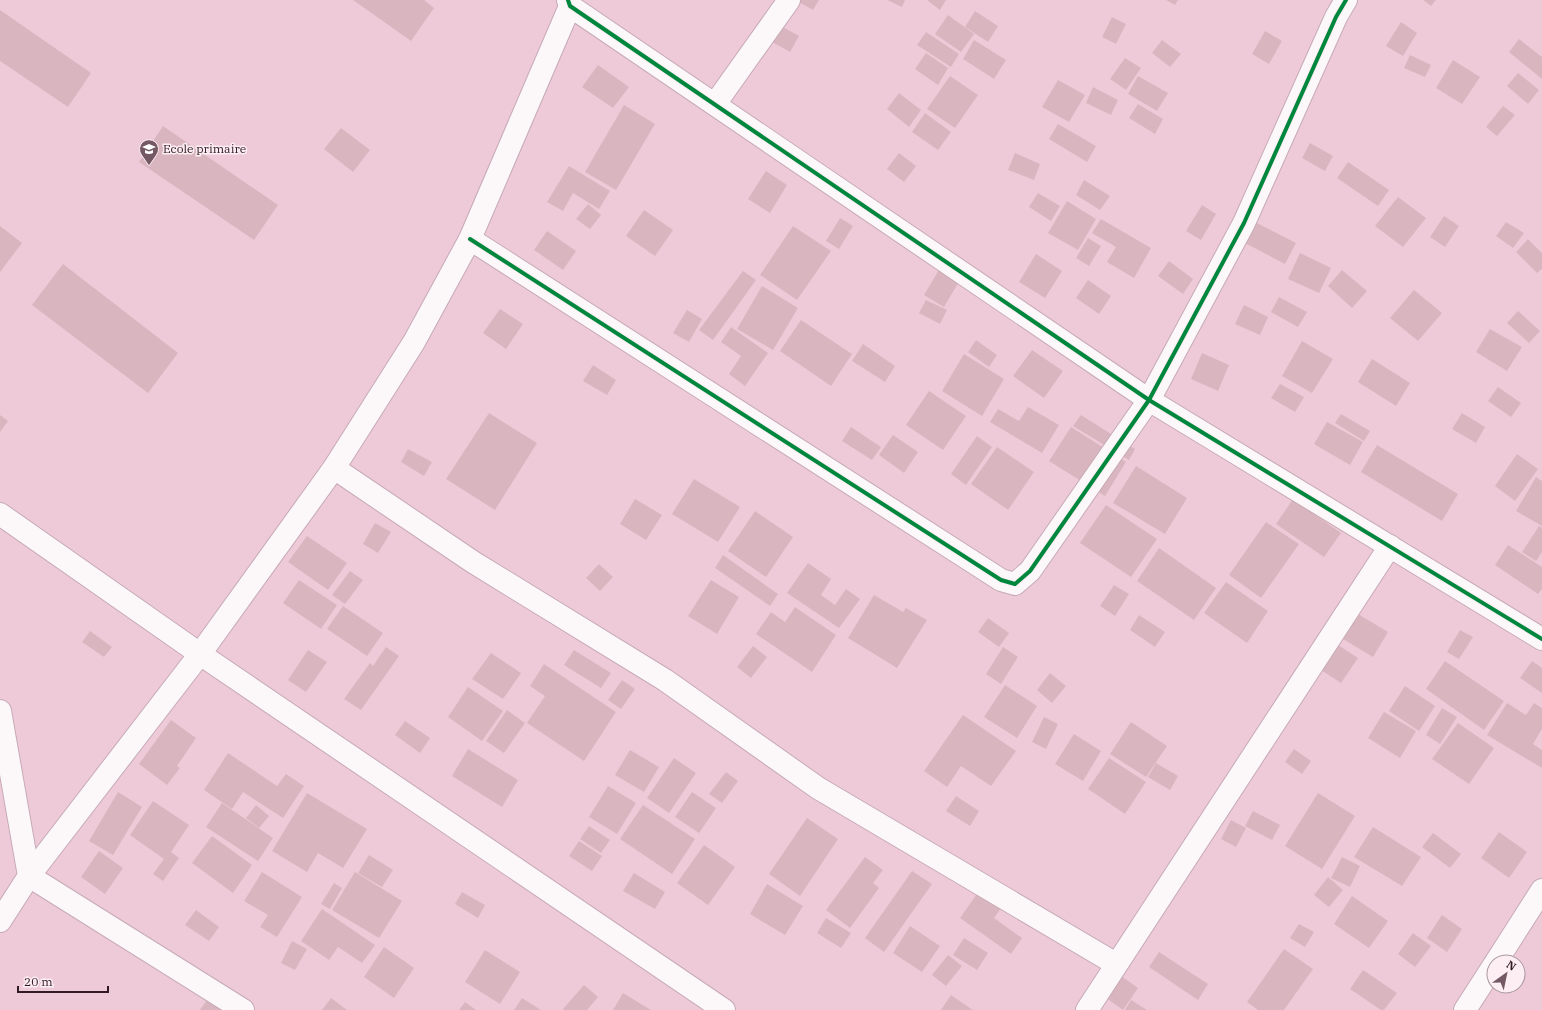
<svg xmlns="http://www.w3.org/2000/svg" width="1542" height="1010" viewBox="0 0 1542 1010" font-family="'IBM Plex Serif',serif">
<style>
.building{fill:#d9b6bf}
.lines{fill:none;stroke-linecap:round;stroke-linejoin:round}
.street-casing{stroke:#c6aab6;stroke-width:24}
.street{stroke:#fcf7f9;stroke-width:22}
.cycleway-casing{stroke:#fceef3;stroke-width:6}
.cycleway{stroke:#00873e;stroke-width:4}
.labels{text-anchor:middle;stroke-width:3;stroke-linejoin:round;paint-order:stroke}
.poi-label{font-size:12px;fill:#321a24;stroke:#fceef3;text-anchor:start}
</style>
<rect width="100%" height="100%" fill="#eecad9"/>
<!-- building -->
<g class="building">
<polygon points="353,0 424,0 434,8 411,41"/>
<polygon points="795,0 819,0 813,10"/>
<polygon points="887,0 905,0 902,7"/>
<polygon points="927,0 946,0 940,10"/>
<polygon points="1166,0 1178,0 1175,5"/>
<polygon points="1423,0 1436,0 1431,6"/>
<polygon points="0,10 91,73 68,107 0,61"/>
<polygon points="975,11 998,26 988,42 965,27"/>
<polygon points="948,15 974,34 961,52 935,34"/>
<polygon points="1112,17 1126,24 1116,44 1102,37"/>
<polygon points="774,22 799,36 790,52 765,38"/>
<polygon points="1401,22 1417,33 1403,56 1386,46"/>
<polygon points="1265,31 1282,41 1269,64 1252,54"/>
<polygon points="926,32 959,54 951,67 917,45"/>
<polygon points="1519,39 1542,57 1542,79 1509,52"/>
<polygon points="974,40 1006,60 994,79 963,59"/>
<polygon points="1162,40 1181,54 1170,67 1152,53"/>
<polygon points="926,53 948,68 938,85 915,69"/>
<polygon points="1410,55 1431,65 1425,77 1404,68"/>
<polygon points="1125,58 1141,68 1126,90 1110,79"/>
<polygon points="1453,60 1480,77 1462,104 1436,88"/>
<polygon points="598,65 629,87 613,108 582,87"/>
<polygon points="1518,73 1539,90 1528,104 1507,86"/>
<polygon points="950,76 978,95 955,128 927,109"/>
<polygon points="1138,76 1168,93 1157,111 1128,94"/>
<polygon points="1058,80 1085,95 1069,122 1042,107"/>
<polygon points="1093,87 1118,100 1111,115 1086,103"/>
<polygon points="899,93 921,110 909,127 887,109"/>
<polygon points="1138,104 1163,119 1155,134 1129,118"/>
<polygon points="624,105 655,124 616,190 585,172"/>
<polygon points="1503,106 1515,115 1497,136 1486,127"/>
<polygon points="925,113 951,132 938,150 912,132"/>
<polygon points="1058,124 1096,146 1087,162 1049,139"/>
<polygon points="163,126 278,205 254,240 139,162"/>
<polygon points="341,128 370,150 353,172 324,149"/>
<polygon points="1310,143 1333,156 1325,171 1302,158"/>
<polygon points="899,153 916,166 904,182 887,169"/>
<polygon points="1015,153 1040,164 1034,180 1008,170"/>
<polygon points="1348,162 1389,190 1378,206 1337,178"/>
<polygon points="569,166 610,191 599,209 573,193 563,211 547,202"/>
<polygon points="766,171 787,185 770,213 748,199"/>
<polygon points="1084,180 1110,196 1100,210 1076,195"/>
<polygon points="1038,193 1060,206 1051,221 1029,207"/>
<polygon points="1398,197 1426,218 1403,247 1375,226"/>
<polygon points="1067,201 1096,219 1078,250 1048,233"/>
<polygon points="588,204 601,215 590,229 576,219"/>
<polygon points="1202,205 1216,214 1201,240 1186,231"/>
<polygon points="644,210 673,230 655,256 626,236"/>
<polygon points="1444,216 1459,226 1445,247 1430,237"/>
<polygon points="840,218 853,226 839,249 826,241"/>
<polygon points="1101,219 1151,248 1134,278 1107,262 1116,247 1092,233"/>
<polygon points="1255,222 1296,243 1285,264 1245,243"/>
<polygon points="1506,222 1524,233 1513,248 1496,236"/>
<polygon points="0,226 22,243 0,272"/>
<polygon points="793,226 831,251 797,300 760,275"/>
<polygon points="547,231 576,251 563,270 534,250"/>
<polygon points="1088,238 1101,246 1089,266 1076,258"/>
<polygon points="1528,239 1542,253 1542,269 1537,273 1516,252"/>
<polygon points="1300,253 1331,268 1319,293 1288,279"/>
<polygon points="1036,254 1062,271 1045,298 1019,282"/>
<polygon points="1169,261 1193,279 1183,294 1158,276"/>
<polygon points="63,264 178,353 148,393 32,305"/>
<polygon points="940,268 960,280 944,307 924,295"/>
<polygon points="1342,270 1367,291 1352,308 1328,286"/>
<polygon points="743,271 756,280 713,340 699,330"/>
<polygon points="1088,280 1111,296 1099,314 1076,298"/>
<polygon points="762,286 798,308 773,350 737,329"/>
<polygon points="1414,290 1442,313 1418,341 1390,318"/>
<polygon points="1279,297 1307,312 1298,327 1271,312"/>
<polygon points="926,300 947,310 940,324 919,313"/>
<polygon points="1244,305 1268,317 1260,335 1235,324"/>
<polygon points="500,309 523,324 506,349 483,333"/>
<polygon points="687,310 702,319 689,342 673,333"/>
<polygon points="1518,311 1540,331 1529,343 1507,323"/>
<polygon points="801,320 852,354 831,386 780,351"/>
<polygon points="731,327 768,353 745,386 729,374 741,356 721,342"/>
<polygon points="1490,329 1522,347 1507,371 1476,352"/>
<polygon points="976,340 997,355 989,367 968,352"/>
<polygon points="1302,341 1333,359 1312,393 1282,376"/>
<polygon points="863,344 895,366 885,382 852,361"/>
<polygon points="1032,350 1063,371 1044,398 1013,376"/>
<polygon points="1202,353 1229,365 1218,391 1191,379"/>
<polygon points="964,354 1004,379 982,416 942,391"/>
<polygon points="1372,359 1410,383 1396,406 1358,382"/>
<polygon points="593,365 616,380 607,395 583,381"/>
<polygon points="1280,384 1304,397 1295,412 1271,398"/>
<polygon points="1498,387 1521,403 1511,417 1488,401"/>
<polygon points="929,391 966,416 943,450 906,425"/>
<polygon points="1028,407 1059,425 1042,453 990,422 998,409 1019,421"/>
<polygon points="489,413 537,443 495,510 446,479"/>
<polygon points="1462,413 1485,427 1476,443 1452,429"/>
<polygon points="1341,414 1370,431 1364,441 1335,423"/>
<polygon points="0,415 8,421 0,432"/>
<polygon points="1081,415 1135,449 1129,460 1073,426"/>
<polygon points="1327,422 1363,442 1350,465 1314,444"/>
<polygon points="851,427 881,447 872,460 842,441"/>
<polygon points="1071,427 1126,462 1105,496 1049,461"/>
<polygon points="893,435 918,452 904,473 879,455"/>
<polygon points="977,436 992,447 966,485 951,474"/>
<polygon points="1377,445 1458,494 1442,521 1361,472"/>
<polygon points="997,447 1034,472 1008,510 971,484"/>
<polygon points="408,449 432,462 424,476 401,462"/>
<polygon points="1517,454 1538,469 1515,501 1495,486"/>
<polygon points="1136,466 1187,498 1165,534 1113,503"/>
<polygon points="1536,477 1542,481 1542,526 1516,511"/>
<polygon points="694,479 740,507 718,542 672,514"/>
<polygon points="635,499 662,515 646,540 620,524"/>
<polygon points="1293,499 1341,533 1324,557 1276,524"/>
<polygon points="1106,505 1157,539 1131,577 1080,543"/>
<polygon points="755,511 793,537 766,577 728,551"/>
<polygon points="1266,522 1299,544 1261,598 1229,575"/>
<polygon points="375,523 391,532 378,553 363,544"/>
<polygon points="1539,526 1542,528 1542,552 1536,561 1522,552"/>
<polygon points="307,536 347,563 328,590 288,562"/>
<polygon points="1508,545 1542,567 1542,589 1538,594 1495,565"/>
<polygon points="1159,548 1216,588 1194,620 1137,581"/>
<polygon points="723,555 778,594 770,606 715,568"/>
<polygon points="808,563 831,579 821,595 835,605 846,589 860,599 839,628 787,593"/>
<polygon points="599,564 613,577 600,591 586,578"/>
<polygon points="350,571 363,580 345,604 332,595"/>
<polygon points="299,580 337,605 321,629 283,603"/>
<polygon points="711,580 739,597 717,634 688,616"/>
<polygon points="1226,582 1268,611 1247,643 1204,613"/>
<polygon points="1114,585 1129,594 1115,616 1100,606"/>
<polygon points="874,595 903,612 906,608 927,620 897,668 848,638"/>
<polygon points="343,606 383,633 367,656 327,629"/>
<polygon points="795,607 836,635 812,672 756,634 771,612 785,622"/>
<polygon points="1358,614 1388,632 1373,657 1343,639"/>
<polygon points="1139,615 1165,632 1155,647 1130,630"/>
<polygon points="988,618 1009,633 999,647 978,632"/>
<polygon points="1460,630 1473,637 1459,659 1447,652"/>
<polygon points="90,631 112,647 104,657 82,642"/>
<polygon points="1338,645 1358,658 1341,683 1321,670"/>
<polygon points="753,646 767,657 751,678 737,667"/>
<polygon points="386,647 399,656 361,710 344,699 370,663 373,666"/>
<polygon points="1003,647 1018,657 1001,684 986,674"/>
<polygon points="308,650 327,662 306,692 288,680"/>
<polygon points="574,650 611,673 601,688 564,665"/>
<polygon points="491,653 521,673 503,699 472,679"/>
<polygon points="1445,661 1504,701 1484,730 1426,689"/>
<polygon points="1532,661 1542,668 1542,693 1520,678"/>
<polygon points="544,664 616,712 584,761 527,723 545,696 530,686"/>
<polygon points="1050,673 1066,686 1052,703 1037,690"/>
<polygon points="622,680 635,689 621,709 608,700"/>
<polygon points="1005,685 1037,706 1017,738 984,717"/>
<polygon points="1405,686 1435,706 1419,731 1389,711"/>
<polygon points="468,687 503,711 482,741 448,717"/>
<polygon points="1507,703 1526,715 1534,703 1542,708 1542,729 1533,744 1542,750 1542,768 1487,735"/>
<polygon points="1442,708 1457,717 1440,744 1426,735"/>
<polygon points="507,710 525,723 504,753 486,741"/>
<polygon points="1384,712 1416,731 1400,758 1368,738"/>
<polygon points="963,715 1016,751 991,786 961,766 947,787 924,771"/>
<polygon points="1044,717 1058,724 1046,749 1032,742"/>
<polygon points="171,720 196,738 177,766 180,768 167,785 139,764"/>
<polygon points="405,721 430,738 420,753 395,735"/>
<polygon points="1131,722 1167,746 1146,777 1110,754"/>
<polygon points="1458,723 1494,748 1469,784 1432,759"/>
<polygon points="1074,734 1101,751 1083,781 1055,764"/>
<polygon points="468,749 518,780 502,807 452,776"/>
<polygon points="1294,749 1311,761 1302,774 1285,762"/>
<polygon points="630,750 659,767 644,792 615,775"/>
<polygon points="228,753 277,786 286,774 304,786 283,818 243,792 232,809 204,790"/>
<polygon points="674,758 696,773 669,813 647,798"/>
<polygon points="1109,758 1146,782 1125,814 1088,789"/>
<polygon points="1156,763 1178,776 1170,790 1148,777"/>
<polygon points="726,772 738,781 722,803 709,794"/>
<polygon points="608,786 636,803 617,834 589,817"/>
<polygon points="118,792 142,807 113,855 89,841"/>
<polygon points="692,792 716,808 699,833 675,817"/>
<polygon points="307,793 367,829 343,868 318,853 307,872 272,851"/>
<polygon points="1318,793 1355,816 1322,869 1285,846"/>
<polygon points="956,796 979,811 970,826 946,811"/>
<polygon points="153,801 189,825 171,852 179,858 163,881 153,874 164,859 130,835"/>
<polygon points="222,803 273,838 258,861 206,827"/>
<polygon points="256,805 269,816 259,828 246,818"/>
<polygon points="643,805 695,839 672,874 620,839"/>
<polygon points="1253,811 1280,825 1272,840 1245,826"/>
<polygon points="807,818 838,839 800,896 769,874"/>
<polygon points="1231,820 1246,828 1236,847 1221,839"/>
<polygon points="589,826 610,840 601,853 580,839"/>
<polygon points="1373,827 1421,857 1402,886 1354,857"/>
<polygon points="1499,832 1527,852 1509,878 1481,858"/>
<polygon points="1433,833 1461,854 1450,868 1422,847"/>
<polygon points="212,836 252,865 233,893 192,863"/>
<polygon points="579,841 602,856 592,871 569,856"/>
<polygon points="704,845 735,867 708,905 677,883"/>
<polygon points="99,851 123,868 105,894 81,877"/>
<polygon points="369,855 393,870 382,887 358,873"/>
<polygon points="865,857 883,870 873,883 879,888 850,928 826,910"/>
<polygon points="1342,857 1360,866 1350,887 1331,878"/>
<polygon points="912,871 932,884 884,952 865,938"/>
<polygon points="262,872 302,897 277,937 260,927 268,915 244,901"/>
<polygon points="355,872 402,901 379,938 332,910"/>
<polygon points="634,873 665,892 655,909 623,891"/>
<polygon points="1328,877 1343,890 1329,907 1314,895"/>
<polygon points="334,883 342,888 330,909 321,904"/>
<polygon points="767,884 803,906 785,935 750,914"/>
<polygon points="981,888 1004,904 994,918 1022,938 1011,954 960,918"/>
<polygon points="462,892 485,905 478,918 455,904"/>
<polygon points="1352,896 1388,921 1369,948 1334,924"/>
<polygon points="322,909 375,945 362,963 338,947 329,960 301,941"/>
<polygon points="196,910 219,927 209,941 185,925"/>
<polygon points="1442,915 1462,929 1447,952 1427,938"/>
<polygon points="826,918 851,933 841,948 817,933"/>
<polygon points="1299,924 1314,932 1305,947 1290,938"/>
<polygon points="910,926 940,946 922,972 893,953"/>
<polygon points="1413,933 1431,946 1415,967 1398,954"/>
<polygon points="964,938 988,953 977,970 953,955"/>
<polygon points="292,941 307,949 295,970 281,963"/>
<polygon points="384,947 414,968 394,998 364,977"/>
<polygon points="1284,949 1313,969 1284,1010 1258,1010 1247,1002"/>
<polygon points="485,950 520,972 500,1004 465,982"/>
<polygon points="1159,952 1208,984 1198,1000 1149,967"/>
<polygon points="948,955 962,966 946,986 932,975"/>
<polygon points="1363,970 1397,993 1384,1010 1381,1010 1350,989"/>
<polygon points="1117,973 1138,988 1123,1010 1102,995"/>
<polygon points="584,985 598,997 587,1010 564,1010 563,1009"/>
<polygon points="623,993 651,1010 613,1010"/>
<polygon points="951,995 973,1010 941,1010"/>
<polygon points="331,998 347,1010 322,1010"/>
<polygon points="522,998 541,1010 514,1010"/>
<polygon points="207,1000 222,1010 200,1010"/>
<polygon points="1131,1000 1147,1010 1125,1010"/>
<polygon points="465,1002 476,1010 459,1010"/>
</g>
<g class="lines">
<!-- street casing -->
<g class="street-casing">
<g id="street">
<polyline points="568,0 570,6 1149,400 1542,639"/>
<polyline points="715,104 789,0"/>
<polyline points="470,239 1001,580 1015,584 1030,571 1149,400 1244,223 1336,17 1346,0"/>
<polyline points="334,468 473,562 665,680 818,788 1116,964"/>
<polyline points="0,514 200,654 724,1010"/>
<polyline points="0,711 29,876 243,1010"/>
<polyline points="0,921 29,876 200,654 334,468 414,342 470,239 570,6"/>
<polyline points="1496,962 1542,890"/>
<polyline points="1087,1010 1390,546"/>
<polyline points="1465,1010 1494,965"/>
</g>
</g>
<!-- street -->
<use href="#street" class="street"/>
<!-- cycleway casing -->
<g class="cycleway-casing">
<g id="cycleway">
<polyline points="568,0 570,6 1149,400 1542,639"/>
<polyline points="470,239 1001,580 1015,584 1030,571 1149,400 1244,223 1336,17 1346,0"/>
</g>
</g>
<!-- cycleway -->
<use href="#cycleway" class="cycleway"/>
</g>
<!-- icons -->
<defs>
<g id="school-pin" transform="scale(1)"><path d="M0 17L-7.5 6A9.5 9.5 0 1 1 7.5 6Z" fill="#745863" stroke="#fceef3"/><path d="M0-5L7-2L0 1L-7-2ZM-4 1L0 2.5L4 1V4Q0 6-4 4Z" fill="#fff"/></g>
</defs>
<g fill-rule="evenodd">
<use href="#school-pin" x="149" y="149"/>
</g>
<g class="labels">
<!-- poi labels -->
<g class="poi-label">
<text x="163" y="153">Ecole primaire</text>
</g>
</g>
<!-- north arrow -->
<g transform="translate(1506 974) rotate(33)"><circle r="19" fill="#fceef3" stroke="#ab99a0"/>
<path d="M0-3L7 15L0 10L-7 15Z" fill="#745863"/>
<text y="-6" font-size="11" font-weight="bold" text-anchor="middle" fill="#321a24">N</text>
</g>
<!-- scale -->
<path d="M18 986v6h90v-6" fill="none" stroke="#321a24" stroke-width="2"/>
<text x="24" y="986" font-size="12" fill="#321a24" stroke="#fceef3" stroke-width="3" paint-order="stroke">20 m</text>
</svg>
